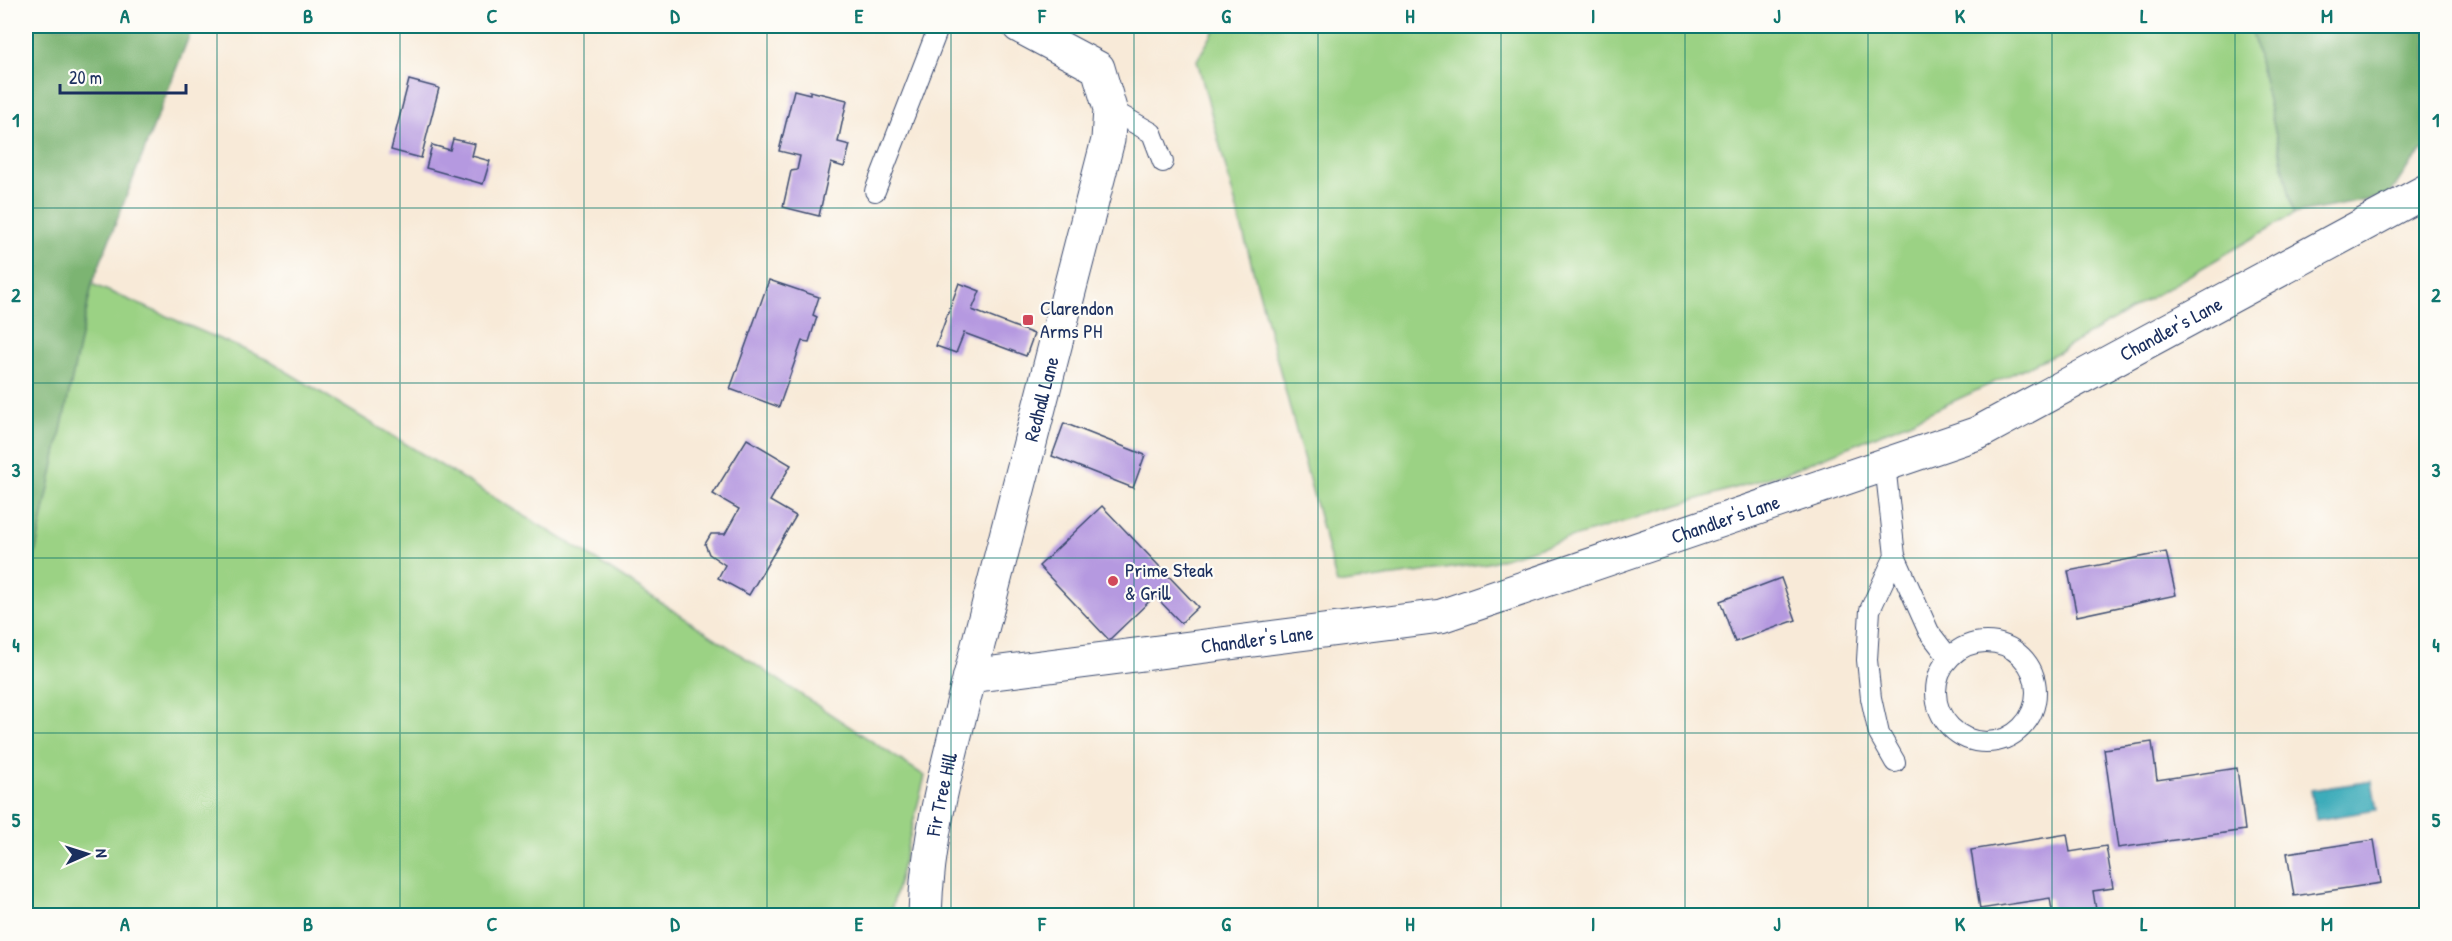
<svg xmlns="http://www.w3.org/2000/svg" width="2452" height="941" viewBox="0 0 2452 941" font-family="'Patrick Hand',sans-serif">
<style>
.green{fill:#9bd284;stroke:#5b8071;stroke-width:1.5}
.forest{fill:#7cb472;stroke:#4c7268;stroke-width:1.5}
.water{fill:#3dacba;stroke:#2c6e8c;stroke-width:1.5}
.building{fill:#b599e0}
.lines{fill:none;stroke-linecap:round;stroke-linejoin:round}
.lane-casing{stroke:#3c4b70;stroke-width:22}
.street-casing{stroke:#3c4b70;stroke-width:35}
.secondary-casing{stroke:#3c4b70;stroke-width:35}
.lane{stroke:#fff;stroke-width:20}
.street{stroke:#fff;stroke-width:33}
.secondary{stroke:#fff;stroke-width:33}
.grid{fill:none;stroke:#0f766e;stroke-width:1.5;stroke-opacity:0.55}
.poi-dot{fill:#d1495b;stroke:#fdfcf7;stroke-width:2}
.labels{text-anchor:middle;stroke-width:4.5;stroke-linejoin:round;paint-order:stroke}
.poi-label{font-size:20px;fill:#1b2f5e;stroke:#fdfcf7;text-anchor:start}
.street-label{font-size:20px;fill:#1b2f5e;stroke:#fdfcf7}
.neatline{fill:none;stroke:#0f766e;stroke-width:2}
.grid-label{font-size:20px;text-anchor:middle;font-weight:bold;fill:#0f766e}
</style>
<rect width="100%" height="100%" fill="#fdfcf7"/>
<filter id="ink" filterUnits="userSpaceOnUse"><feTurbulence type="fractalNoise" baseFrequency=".0167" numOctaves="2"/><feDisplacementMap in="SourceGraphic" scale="12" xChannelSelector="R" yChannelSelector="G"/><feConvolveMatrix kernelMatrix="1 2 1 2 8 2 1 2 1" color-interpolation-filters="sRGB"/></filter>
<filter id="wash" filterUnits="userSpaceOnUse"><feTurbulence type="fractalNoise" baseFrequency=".008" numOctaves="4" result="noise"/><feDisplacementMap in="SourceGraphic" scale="24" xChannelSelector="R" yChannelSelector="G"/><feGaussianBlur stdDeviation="1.35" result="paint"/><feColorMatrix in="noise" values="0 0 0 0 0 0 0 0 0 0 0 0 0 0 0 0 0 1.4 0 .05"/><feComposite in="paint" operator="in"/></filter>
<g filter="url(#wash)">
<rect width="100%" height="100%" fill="#f8ead8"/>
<!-- green -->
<g class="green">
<polygon points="1217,26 2251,26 2294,214 2057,353 1909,422 1787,472 1488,563 1337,584 1197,60"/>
<polygon points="92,284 266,359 587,554 925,776 890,915 26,916 26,596"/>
</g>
<!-- forest -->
<g class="forest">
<polygon points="26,26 193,26 92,284 26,596"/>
<polygon points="2251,26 2426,26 2426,147 2410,164 2389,196 2294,214"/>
</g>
<!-- water -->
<polygon class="water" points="2372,781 2377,810 2316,820 2311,790"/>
<g id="blocks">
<!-- building -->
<g class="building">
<polygon points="409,80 439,88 421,158 391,150"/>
<polygon points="794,90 810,94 810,91 847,100 838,142 850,145 844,167 831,163 819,216 783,207 791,171 797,170 800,156 779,151"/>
<polygon points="453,139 475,144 472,156 490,161 483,184 426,168 432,145 450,150"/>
<polygon points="769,280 819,297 813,315 817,317 809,342 802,341 779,407 730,389"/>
<polygon points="959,283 980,291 972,310 1034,334 1026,356 964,333 956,353 936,346"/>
<polygon points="1064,423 1145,455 1133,488 1052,456"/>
<polygon points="747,439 791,465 770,501 796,516 749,595 718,578 725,565 709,554 705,544 711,534 725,534 739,509 713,494"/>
<polygon points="1102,506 1198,607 1181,623 1155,596 1109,640 1039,566"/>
<polygon points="2166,552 2176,595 2077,616 2068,571"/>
<polygon points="1781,578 1796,620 1735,642 1720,601"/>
<polygon points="2152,742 2157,780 2237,768 2245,830 2118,848 2104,749"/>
<polygon points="2067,834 2070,852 2106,846 2113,888 2093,891 2097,916 2053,916 2050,898 1980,909 1971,850"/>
<polygon points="2374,840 2381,883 2294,896 2287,853"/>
</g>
</g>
</g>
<g filter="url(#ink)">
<use href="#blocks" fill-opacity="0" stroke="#3c4b70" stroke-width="1.5"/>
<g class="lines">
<!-- lane casing -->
<g class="lane-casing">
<g id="lane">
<polyline points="1110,109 1152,133 1163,162"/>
<polyline points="875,191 939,26"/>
<polyline points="1885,464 1895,556 1870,610 1867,660 1871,698 1879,734 1895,762"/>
<polyline points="1895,556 1929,632 1949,658"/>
<circle cx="1986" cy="692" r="50"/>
</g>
</g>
<!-- street casing -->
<g class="street-casing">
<g id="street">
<path id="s1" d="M 970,676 L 1108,140 L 1110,109 L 1098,68 L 1019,26"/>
</g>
</g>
<!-- secondary casing -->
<g class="secondary-casing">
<g id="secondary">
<path id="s2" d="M 925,916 C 927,834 950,755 970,676 L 1441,616 L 1978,433 L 2426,191"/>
</g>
</g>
<!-- lane -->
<use href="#lane" class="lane"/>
<!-- street -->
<use href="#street" class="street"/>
<!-- secondary -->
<use href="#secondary" class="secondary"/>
</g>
</g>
<!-- grid -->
<path class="grid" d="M 217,26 L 217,916M 400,26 L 400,916M 584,26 L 584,916M 767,26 L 767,916M 951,26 L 951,916M 1134,26 L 1134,916M 1318,26 L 1318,916M 1501,26 L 1501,916M 1685,26 L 1685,916M 1868,26 L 1868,916M 2052,26 L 2052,916M 2235,26 L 2235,916M 26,208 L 2426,208M 26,383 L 2426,383M 26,558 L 2426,558M 26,733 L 2426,733"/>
<!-- markers -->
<g class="poi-dot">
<rect x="1022" y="314" width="12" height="12" rx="3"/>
<circle cx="1113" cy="581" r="6"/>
</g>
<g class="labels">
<!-- poi labels -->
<g class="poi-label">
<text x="1040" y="315">Clarendon<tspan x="1040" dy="23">Arms PH</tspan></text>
<text x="1125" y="577">Prime Steak<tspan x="1125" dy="23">&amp; Grill</tspan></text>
</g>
<!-- street labels -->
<g class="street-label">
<text dy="7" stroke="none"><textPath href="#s2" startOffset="1506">Chandler's Lane</textPath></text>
<text dy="7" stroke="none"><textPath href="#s1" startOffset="286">Redhall Lane</textPath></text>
<text dy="7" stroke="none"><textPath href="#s2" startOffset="1020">Chandler's Lane</textPath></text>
<text dy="7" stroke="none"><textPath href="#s2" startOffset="534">Chandler's Lane</textPath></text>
<text dy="7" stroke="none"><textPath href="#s2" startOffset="123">Fir Tree Hill</textPath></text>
</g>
</g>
<!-- margin -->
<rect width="2452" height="941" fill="none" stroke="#fdfcf7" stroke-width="66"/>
<!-- north arrow -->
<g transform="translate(87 854) rotate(87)" stroke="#fdfcf7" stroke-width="4.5" paint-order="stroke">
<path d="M0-4.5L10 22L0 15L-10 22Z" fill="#1b2f5e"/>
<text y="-9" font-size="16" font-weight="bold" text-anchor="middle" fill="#1b2f5e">N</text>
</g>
<!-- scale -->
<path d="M60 84v9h126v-9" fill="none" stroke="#1b2f5e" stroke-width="3"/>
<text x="69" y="84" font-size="18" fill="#1b2f5e" stroke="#fdfcf7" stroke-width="4.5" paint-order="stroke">20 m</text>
<rect x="33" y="33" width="2386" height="875" class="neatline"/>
<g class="grid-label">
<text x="125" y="23">A</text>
<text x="308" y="23">B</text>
<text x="492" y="23">C</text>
<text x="675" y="23">D</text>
<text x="859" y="23">E</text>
<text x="1042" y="23">F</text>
<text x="1226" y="23">G</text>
<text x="1410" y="23">H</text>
<text x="1593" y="23">I</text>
<text x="1777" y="23">J</text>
<text x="1960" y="23">K</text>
<text x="2144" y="23">L</text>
<text x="2327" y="23">M</text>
<text x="16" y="127">1</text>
<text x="2436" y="127">1</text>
<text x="16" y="302">2</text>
<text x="2436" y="302">2</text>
<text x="16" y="477">3</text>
<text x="2436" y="477">3</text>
<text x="16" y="652">4</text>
<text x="2436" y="652">4</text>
<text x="16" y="827">5</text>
<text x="2436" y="827">5</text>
<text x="125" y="931">A</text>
<text x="308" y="931">B</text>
<text x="492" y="931">C</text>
<text x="675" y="931">D</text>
<text x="859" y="931">E</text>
<text x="1042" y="931">F</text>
<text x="1226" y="931">G</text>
<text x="1410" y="931">H</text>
<text x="1593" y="931">I</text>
<text x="1777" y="931">J</text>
<text x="1960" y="931">K</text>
<text x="2144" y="931">L</text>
<text x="2327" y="931">M</text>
</g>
</svg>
